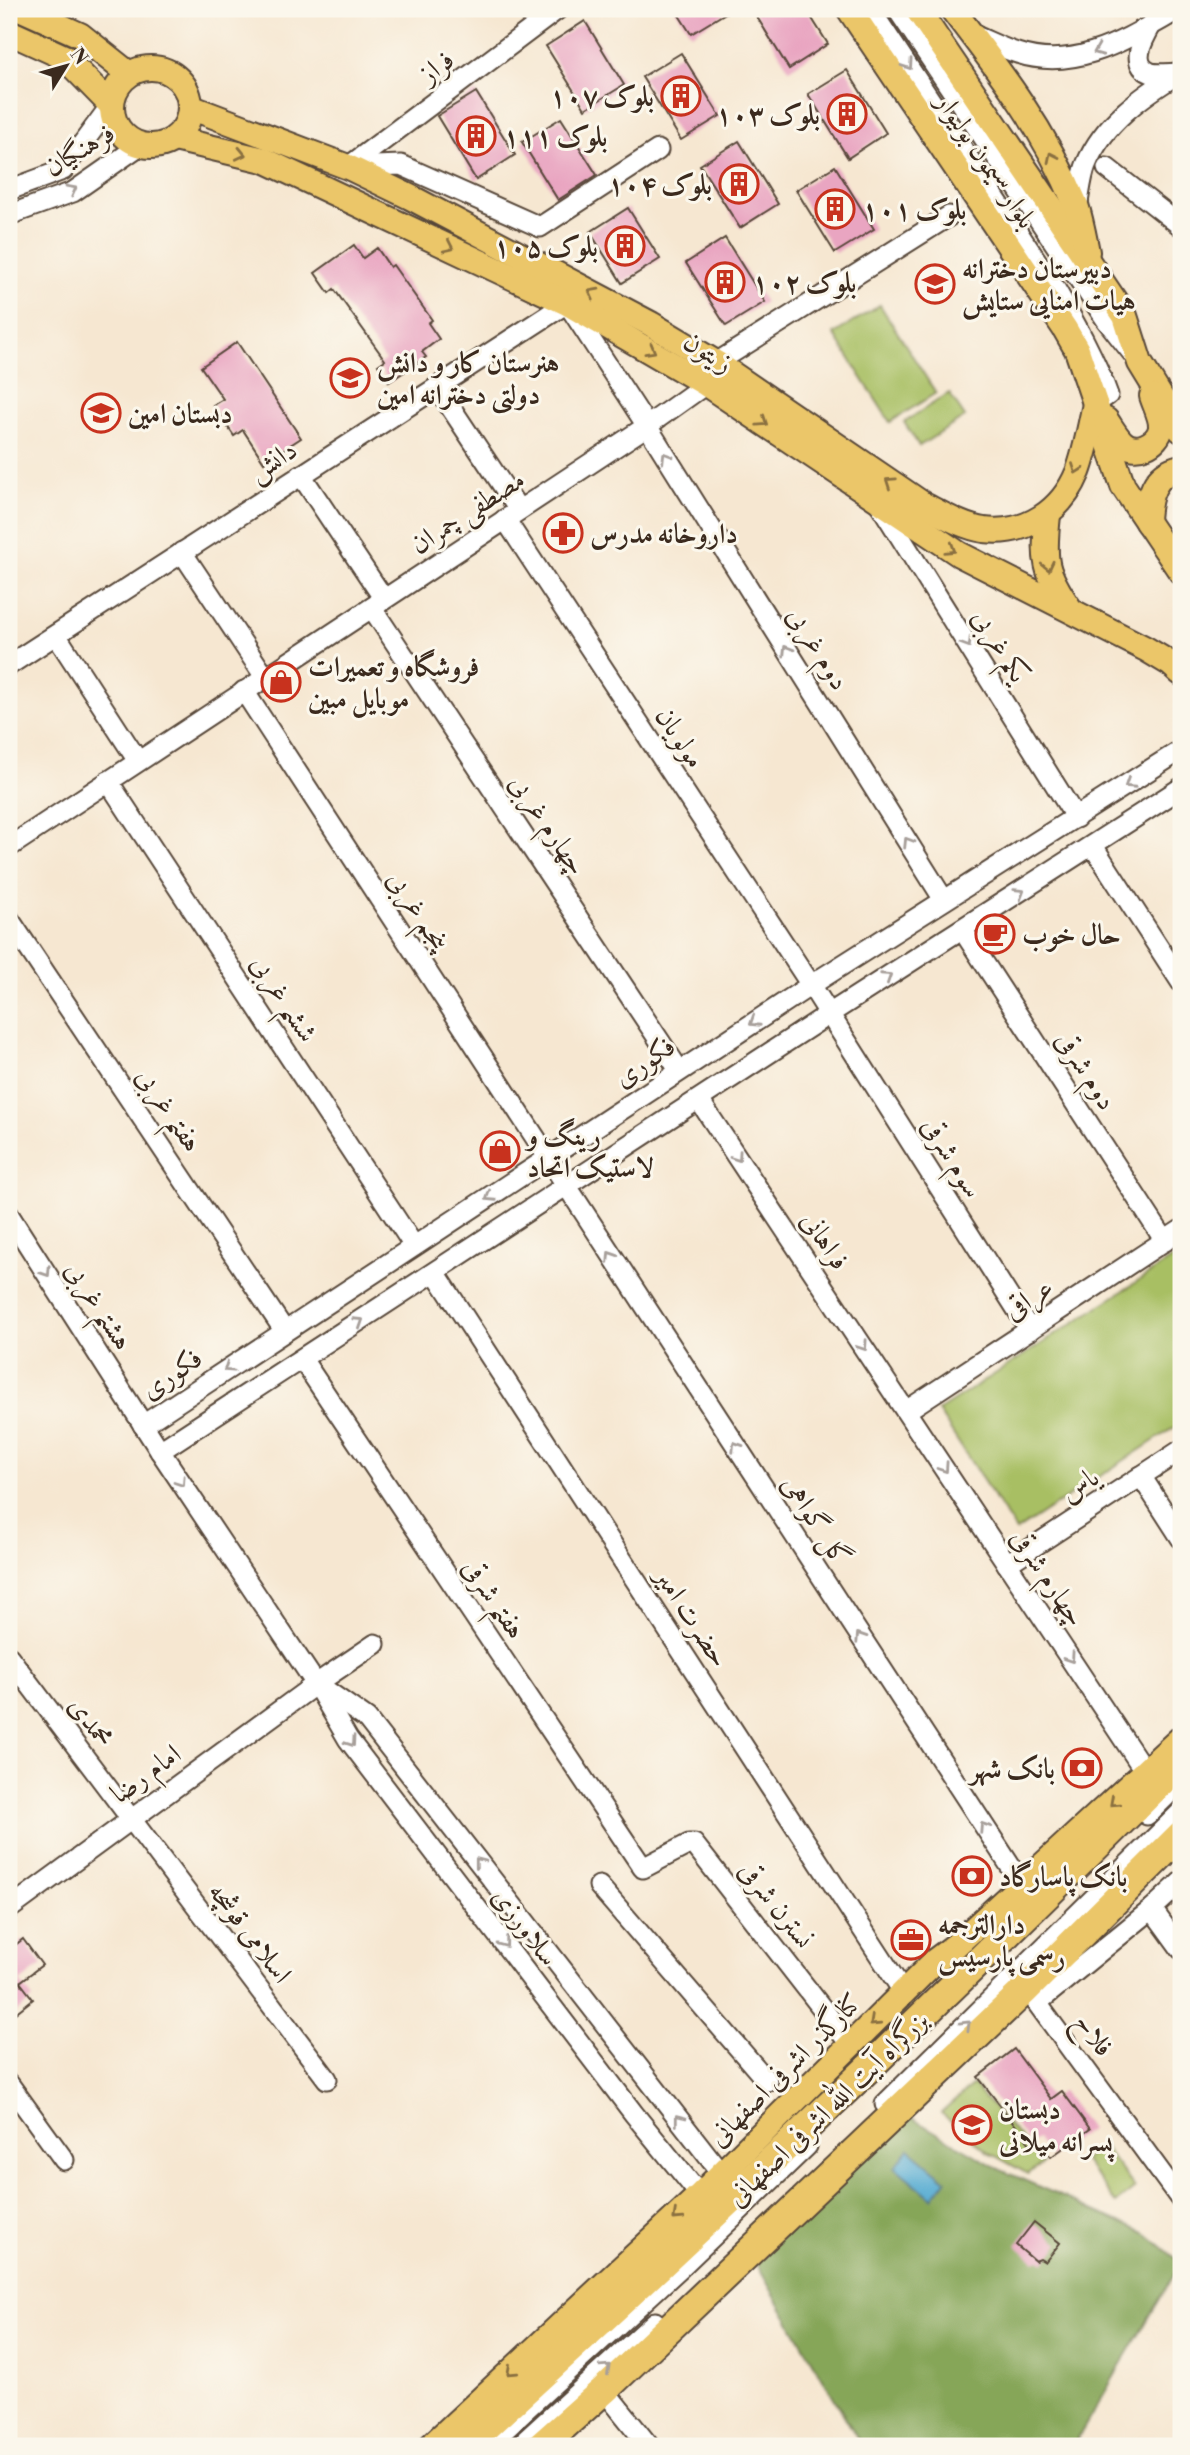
<svg xmlns="http://www.w3.org/2000/svg" width="1190" height="2455" viewBox="0 0 1190 2455" font-family="'Libre Bodoni',Amiri,serif">
<style>
.green{fill:#a8bf63;stroke:#727440;stroke-width:2}
.forest{fill:#86a659;stroke:#60683c;stroke-width:2}
.water{fill:#55abd2;stroke:#486a78;stroke-width:2}
.building{fill:#e9a5c1}
.lines{fill:none;stroke-linecap:round;stroke-linejoin:round}
.minor-casing{stroke:#574639;stroke-width:23}
.major-casing{stroke:#574639;stroke-width:28}
.highway-casing{stroke:#574639;stroke-width:32}
.minor{stroke:#fff;stroke-width:19}
.major{stroke:#ebc669;stroke-width:24}
.highway{stroke:#ebc669;stroke-width:28}
.oneway{stroke:#a79f9a}
.oneway2{stroke:#8a7040}
.labels{text-anchor:middle;stroke-width:6;stroke-linejoin:round;paint-order:stroke}
.street-label{font-size:28px;fill:#3b2a1e;stroke:#fbf7ec}
.poi-label{font-size:28px;font-weight:bold;fill:#3b2a1e;stroke:#fbf7ec;text-anchor:start}
</style>
<rect width="100%" height="100%" fill="#fbf7ec"/>
<filter id="ink" filterUnits="userSpaceOnUse"><feTurbulence type="fractalNoise" baseFrequency=".0143" numOctaves="2"/><feDisplacementMap in="SourceGraphic" scale="14" xChannelSelector="R" yChannelSelector="G"/><feConvolveMatrix kernelMatrix="1 2 1 2 8 2 1 2 1" color-interpolation-filters="sRGB"/></filter>
<filter id="wash" filterUnits="userSpaceOnUse"><feTurbulence type="fractalNoise" baseFrequency=".00686" numOctaves="4" result="noise"/><feDisplacementMap in="SourceGraphic" scale="28" xChannelSelector="R" yChannelSelector="G"/><feGaussianBlur stdDeviation="1.57" result="paint"/><feColorMatrix in="noise" values="0 0 0 0 0 0 0 0 0 0 0 0 0 0 0 0 0 1.4 0 .05"/><feComposite in="paint" operator="in"/></filter>
<g filter="url(#wash)">
<rect width="100%" height="100%" fill="#f6e7d1"/>
<!-- green -->
<g class="green">
<polygon points="880,305 936,393 890,422 834,334"/>
<polygon points="949,393 965,417 919,446 904,422"/>
<polygon points="1181,1253 1181,1423 1016,1531 938,1411"/>
<polygon points="973,2085 1043,2163 1028,2174 988,2152 941,2113"/>
<polygon points="1103,2146 1135,2188 1116,2203 1084,2160"/>
</g>
<!-- forest -->
<polygon class="forest" points="903,2113 1001,2170 1147,2234 1181,2263 1078,2438 1078,2446 862,2446 754,2260"/>
<!-- water -->
<polygon class="water" points="909,2149 946,2180 932,2198 895,2167"/>
<g id="blocks">
<!-- building -->
<g class="building">
<polygon points="675,9 732,9 691,34"/>
<polygon points="752,9 806,9 828,44 789,69"/>
<polygon points="585,21 624,85 585,109 546,46"/>
<polygon points="681,53 720,116 681,140 642,77"/>
<polygon points="847,70 886,133 848,158 808,94"/>
<polygon points="476,92 515,155 476,180 437,116"/>
<polygon points="561,118 597,175 558,200 522,142"/>
<polygon points="739,141 778,204 740,228 700,165"/>
<polygon points="835,166 874,229 835,253 796,190"/>
<polygon points="628,208 660,259 622,283 590,232"/>
<polygon points="725,238 765,302 726,326 686,263"/>
<polygon points="354,245 363,258 377,248 390,267 393,265 432,320 428,323 439,339 422,352 426,357 389,382 378,365 385,360 334,289 329,293 315,273"/>
<polygon points="237,342 301,438 264,462 243,430 234,436 213,405 223,399 201,367"/>
<polygon points="23,1939 42,1965 20,1982 33,1999 9,2018 9,1950"/>
<polygon points="1014,2049 1051,2099 1062,2091 1090,2129 1051,2157 1037,2139 1030,2144 978,2077"/>
<polygon points="1034,2222 1060,2243 1045,2262 1040,2259 1035,2261 1016,2245"/>
</g>
</g>
</g>
<g filter="url(#ink)">
<use href="#blocks" fill-opacity="0" stroke="#574639" stroke-width="2"/>
<g class="lines">
<!-- minor casing -->
<g class="minor-casing">
<g id="minor">
<path d="M 870,9 L 1056,290 C 1076,325 1095,358 1108,395 L 1095,404"/>
<polyline points="897,9 1107,321 1133,354"/>
<path d="M 1152,24 C 1144,38 1128,64 1151,73 C 1159,75 1171,73 1180,73"/>
<path d="M 971,34 C 986,40 1001,48 1017,53 C 1077,73 1129,37 1180,9"/>
<polyline points="348,167 558,9"/>
<polyline points="349,167 401,165 540,227 658,150"/>
<polyline points="1107,168 1181,226"/>
<polyline points="9,190 63,170 111,105"/>
<path d="M 1077,207 C 1080,194 1081,178 1086,165 C 1103,123 1143,95 1181,72"/>
<polyline points="9,215 73,192 139,146"/>
<polyline points="437,387 519,510"/>
<polyline points="301,475 384,599"/>
<polyline points="879,503 1076,818"/>
<polyline points="505,519 811,985 1030,1330"/>
<polyline points="182,552 265,677"/>
<polyline points="372,608 679,1070"/>
<polyline points="56,635 138,761"/>
<polyline points="9,665 567,303 647,426 944,900"/>
<polyline points="244,691 1022,1884"/>
<polyline points="108,781 414,1246"/>
<polyline points="1093,846 1181,982"/>
<polyline points="9,847 647,426 706,384 716,363 949,216"/>
<polyline points="9,919 284,1330"/>
<polyline points="962,929 1165,1241"/>
<polyline points="699,1100 1146,1773"/>
<polyline points="9,1215 160,1451 316,1684 348,1739 634,2114 700,2195"/>
<polyline points="435,1272 904,1993"/>
<polyline points="302,1359 643,1868 689,1844 694,1844 850,2044"/>
<polyline points="906,1411 1181,1230"/>
<polyline points="143,1425 811,985 1181,750"/>
<polyline points="160,1451 829,1014 1181,788"/>
<polyline points="1141,1476 1181,1538"/>
<polyline points="1007,1564 1181,1450"/>
<polyline points="9,1657 327,2079"/>
<polyline points="320,1686 367,1719 721,2173"/>
<polyline points="1147,1815 1181,1782"/>
<polyline points="1181,1882 1152,1909 1037,2003 1181,2200"/>
<polyline points="599,1886 767,2081"/>
<polyline points="9,1909 316,1684 375,1644"/>
<polyline points="1152,1909 1181,1949"/>
<polyline points="9,2084 64,2160"/>
<polyline points="885,2104 1181,1812"/>
<polyline points="604,2390 649,2446"/>
<polyline points="486,2446 681,2267 807,2146"/>
<polyline points="519,2446 655,2322"/>
</g>
</g>
<!-- major casing -->
<g class="major-casing">
<g id="major">
<polyline points="22,9 80,35 129,74"/>
<polyline points="849,9 1065,329 1077,350 1123,486 1181,572"/>
<polyline points="917,9 1125,316 1140,363 1181,430"/>
<path d="M 952,9 C 1002,74 1044,128 1076,205 C 1081,220 1084,237 1087,252"/>
<polyline points="9,32 64,57 111,105"/>
<circle cx="151" cy="107" r="39"/>
<path d="M 190,107 L 348,167 L 410,197 L 651,324 L 716,363 L 924,505 C 942,514 963,527 984,530 C 1027,535 1062,511 1078,472 C 1086,451 1090,426 1095,404"/>
<polyline points="175,139 264,160 567,303 706,384 959,554 1146,649 1171,664 1181,673"/>
<path d="M 1106,420 C 1111,427 1116,436 1122,442 C 1135,455 1158,444 1161,428 C 1162,418 1155,406 1152,396"/>
<path d="M 1048,515 C 1043,561 1044,571 1070,609"/>
<path d="M 1147,522 C 1148,497 1153,473 1181,467"/>
<polyline points="431,2446 700,2195 936,1960 956,1945 1181,1738"/>
</g>
</g>
<!-- highway casing -->
<g class="highway-casing">
<g id="highway">
<path d="M 464,2446 C 709,2224 947,1995 1181,1762"/>
<polyline points="541,2446 604,2390 1025,1990 1181,1835"/>
</g>
</g>
<!-- minor -->
<use href="#minor" class="minor"/>
<!-- major -->
<use href="#major" class="major"/>
<!-- highway -->
<use href="#highway" class="highway"/>
</g>
<!-- one-way arrows -->
<defs><path id="oneway-chevron" d="M-2-3.5L2.5 0L-2 3.5" fill="none" stroke-width="1.6" stroke-linecap="round" stroke-linejoin="round" transform="scale(1.75)"/></defs>
<g class="oneway">
<use href="#oneway-chevron" transform="translate(1098 51) rotate(158)"/>
<use href="#oneway-chevron" transform="translate(908 65) rotate(56)"/>
<use href="#oneway-chevron" transform="translate(72 190) rotate(-28)"/>
<use href="#oneway-chevron" transform="translate(666 457) rotate(-122)"/>
<use href="#oneway-chevron" transform="translate(967 643) rotate(58)"/>
<use href="#oneway-chevron" transform="translate(787 650) rotate(-122)"/>
<use href="#oneway-chevron" transform="translate(1129 784) rotate(147)"/>
<use href="#oneway-chevron" transform="translate(908 842) rotate(-122)"/>
<use href="#oneway-chevron" transform="translate(1020 893) rotate(-32)"/>
<use href="#oneway-chevron" transform="translate(887 977) rotate(-33)"/>
<use href="#oneway-chevron" transform="translate(754 1022) rotate(147)"/>
<use href="#oneway-chevron" transform="translate(737 1157) rotate(56)"/>
<use href="#oneway-chevron" transform="translate(490 1197) rotate(147)"/>
<use href="#oneway-chevron" transform="translate(611 1256) rotate(-123)"/>
<use href="#oneway-chevron" transform="translate(46 1272) rotate(57)"/>
<use href="#oneway-chevron" transform="translate(359 1322) rotate(-33)"/>
<use href="#oneway-chevron" transform="translate(863 1346) rotate(56)"/>
<use href="#oneway-chevron" transform="translate(228 1368) rotate(146)"/>
<use href="#oneway-chevron" transform="translate(736 1446) rotate(-123)"/>
<use href="#oneway-chevron" transform="translate(944 1468) rotate(56)"/>
<use href="#oneway-chevron" transform="translate(181 1482) rotate(56)"/>
<use href="#oneway-chevron" transform="translate(860 1637) rotate(-123)"/>
<use href="#oneway-chevron" transform="translate(1070 1658) rotate(56)"/>
<use href="#oneway-chevron" transform="translate(351 1742) rotate(55)"/>
<use href="#oneway-chevron" transform="translate(984 1827) rotate(-123)"/>
<use href="#oneway-chevron" transform="translate(479 1862) rotate(-128)"/>
<use href="#oneway-chevron" transform="translate(504 1943) rotate(53)"/>
<use href="#oneway-chevron" transform="translate(966 2025) rotate(-45)"/>
<use href="#oneway-chevron" transform="translate(679 2119) rotate(-128)"/>
<use href="#oneway-chevron" transform="translate(606 2368) rotate(-42)"/>
</g>
<g class="oneway2">
<use href="#oneway-chevron" transform="translate(241 154) rotate(13)"/>
<use href="#oneway-chevron" transform="translate(1052 157) rotate(-116)"/>
<use href="#oneway-chevron" transform="translate(449 247) rotate(25)"/>
<use href="#oneway-chevron" transform="translate(593 293) rotate(-152)"/>
<use href="#oneway-chevron" transform="translate(651 350) rotate(30)"/>
<use href="#oneway-chevron" transform="translate(763 422) rotate(34)"/>
<use href="#oneway-chevron" transform="translate(1077 469) rotate(110)"/>
<use href="#oneway-chevron" transform="translate(890 482) rotate(-146)"/>
<use href="#oneway-chevron" transform="translate(951 549) rotate(32)"/>
<use href="#oneway-chevron" transform="translate(1048 566) rotate(77)"/>
<use href="#oneway-chevron" transform="translate(1114 1802) rotate(138)"/>
<use href="#oneway-chevron" transform="translate(874 2022) rotate(137)"/>
<use href="#oneway-chevron" transform="translate(677 2216) rotate(137)"/>
<use href="#oneway-chevron" transform="translate(511 2371) rotate(138)"/>
</g>
</g>
<!-- icons -->
<defs>
<g id="building-ring" transform="scale(2.0125)"><circle r="9.5" fill="#fbf7ec" stroke="#c8321e" stroke-width="1.5"/><path d="M-4-6H4V6H1V3H-1V6H-4ZM-2.5-4.3h1.7v1.8h-1.7ZM.8-4.3h1.7v1.8H.8ZM-2.5-1h1.7V.8h-1.7ZM.8-1h1.7V.8H.8Z" fill="#c8321e"/></g>
<g id="school-ring" transform="scale(2.0125)"><circle r="9.5" fill="#fbf7ec" stroke="#c8321e" stroke-width="1.5"/><path d="M0-5L7-2L0 1L-7-2ZM-4 1L0 2.5L4 1V4Q0 6-4 4Z" fill="#c8321e"/></g>
<g id="pharmacy-ring" transform="scale(2.0125)"><circle r="9.5" fill="#fbf7ec" stroke="#c8321e" stroke-width="1.5"/><path d="M-2-6h4v4h4v4h-4v4h-4v-4h-4v-4h4Z" fill="#c8321e"/></g>
<g id="shop-ring" transform="scale(2.0125)"><circle r="9.5" fill="#fbf7ec" stroke="#c8321e" stroke-width="1.5"/><path d="M-5-2.5h2.3a2.7 3.5 0 0 1 5.4 0H5L5.5 6h-11ZM-1.5-2.5h3a1.5 2.3 0 0 0-3 0Z" fill="#c8321e"/></g>
<g id="cafe-ring" transform="scale(2.0125)"><circle r="9.5" fill="#fbf7ec" stroke="#c8321e" stroke-width="1.5"/><path d="M-5.5-4.5H6V0H3Q3 3.5 0 3.5H-2.5Q-5.5 3.5-5.5 0ZM3-3.2v2h1.7v-2ZM-6 4.5H4V6H-6Z" fill="#c8321e"/></g>
<g id="bank-ring" transform="scale(2.0125)"><circle r="9.5" fill="#fbf7ec" stroke="#c8321e" stroke-width="1.5"/><path d="M-6-4H6V4H-6ZM0-2.3a2.3 2.3 0 1 0 0 4.6a2.3 2.3 0 1 0 0-4.6Z" fill="#c8321e"/></g>
<g id="office-ring" transform="scale(2.0125)"><circle r="9.5" fill="#fbf7ec" stroke="#c8321e" stroke-width="1.5"/><path d="M-6-3h4V-5.5h4V-3h4V5H-6ZM-1-4.5V-3h2v-1.5ZM-6 0V1H6V0Z" fill="#c8321e"/></g>
</defs>
<g fill-rule="evenodd">
<use href="#building-ring" x="681" y="96"/>
<use href="#building-ring" x="847" y="114"/>
<use href="#building-ring" x="476" y="136"/>
<use href="#building-ring" x="739" y="184"/>
<use href="#building-ring" x="835" y="209"/>
<use href="#building-ring" x="625" y="246"/>
<use href="#building-ring" x="725" y="282"/>
<use href="#school-ring" x="935" y="284"/>
<use href="#school-ring" x="350" y="378"/>
<use href="#school-ring" x="101" y="413"/>
<use href="#pharmacy-ring" x="563" y="533"/>
<use href="#shop-ring" x="281" y="682"/>
<use href="#cafe-ring" x="995" y="934"/>
<use href="#shop-ring" x="500" y="1151"/>
<use href="#bank-ring" x="1082" y="1768"/>
<use href="#bank-ring" x="972" y="1876"/>
<use href="#office-ring" x="911" y="1940"/>
<use href="#school-ring" x="972" y="2125"/>
</g>
<g class="labels">
<!-- street labels -->
<g class="street-label">
<text transform="translate(436 66) rotate(-37)" y="10">فراز</text>
<text transform="translate(79 149) rotate(-31)" y="10">فرهنگیان</text>
<text transform="translate(987 160) rotate(56)" y="10">بلوار سیمون بولیوار</text>
<text transform="translate(709 351) rotate(32)" y="10">زیتون</text>
<text transform="translate(272 460) rotate(-33)" y="10">دانش</text>
<text transform="translate(467 511) rotate(-33)" y="10">مصطفی چمران</text>
<text transform="translate(1001 645) rotate(58)" y="10">یکم غربی</text>
<text transform="translate(819 648) rotate(58)" y="10">دوم غربی</text>
<text transform="translate(681 737) rotate(57)" y="10">مولویان</text>
<text transform="translate(549 824) rotate(56)" y="10">چهارم غربی</text>
<text transform="translate(419 910) rotate(57)" y="10">پنجم غربی</text>
<text transform="translate(285 998) rotate(57)" y="10">ششم غربی</text>
<text transform="translate(644 1061) rotate(-34)" y="10">فکوری</text>
<text transform="translate(1087 1070) rotate(57)" y="10">دوم شرقی</text>
<text transform="translate(170 1109) rotate(56)" y="10">هفتم غربی</text>
<text transform="translate(953 1157) rotate(58)" y="10">سوم شرقی</text>
<text transform="translate(826 1240) rotate(56)" y="10">فراهانی</text>
<text transform="translate(1028 1298) rotate(-33)" y="10">عراقی</text>
<text transform="translate(100 1305) rotate(57)" y="10">هشتم غربی</text>
<text transform="translate(171 1373) rotate(-34)" y="10">فکوری</text>
<text transform="translate(1079 1484) rotate(-33)" y="10">یاس</text>
<text transform="translate(817 1520) rotate(57)" y="10">گل گواهی</text>
<text transform="translate(1049 1577) rotate(56)" y="10">چهارم شرقی</text>
<text transform="translate(495 1598) rotate(56)" y="10">هفتم شرقی</text>
<text transform="translate(693 1617) rotate(57)" y="10">حضرت امیر</text>
<text transform="translate(92 1721) rotate(53)" y="10">محمدی</text>
<text transform="translate(145 1773) rotate(-36)" y="10">امام رضا</text>
<text transform="translate(777 1904) rotate(52)" y="10">نسترن شرقی</text>
<text transform="translate(526 1926) rotate(53)" y="10">سلاورزی</text>
<text transform="translate(251 1932) rotate(53)" y="10">اسلامی قوشچه</text>
<text transform="translate(1095 2034) rotate(54)" y="10">فلاح</text>
<text transform="translate(784 2069) rotate(-45)" y="10">کنارگذر اشرفی اصفهانی</text>
<text transform="translate(827 2108) rotate(-44)" y="10">بزرگراه آیت الله اشرفی اصفهانی</text>
</g>
<!-- poi labels -->
<g class="poi-label">
<text x="654" y="106" text-anchor="end">بلوک ۱۰۷</text>
<text x="820" y="124" text-anchor="end">بلوک ۱۰۳</text>
<text x="503" y="146">بلوک ۱۱۱</text>
<text x="712" y="194" text-anchor="end">بلوک ۱۰۴</text>
<text x="862" y="219">بلوک ۱۰۱</text>
<text x="598" y="256" text-anchor="end">بلوک ۱۰۵</text>
<text x="962" y="278">دبیرستان دخترانه<tspan x="962" dy="32">هیات امنایی ستایش</tspan></text>
<text x="752" y="292">بلوک ۱۰۲</text>
<text x="377" y="372">هنرستان کار و دانش<tspan x="377" dy="32">دولتی دخترانه امین</tspan></text>
<text x="128" y="423">دبستان امین</text>
<text x="590" y="543">داروخانه مدرس</text>
<text x="308" y="676">فروشگاه و تعمیرات<tspan x="308" dy="32">موبایل مبین</tspan></text>
<text x="1022" y="944">حال خوب</text>
<text x="527" y="1145">رینگ و<tspan x="527" dy="32">لاستیک اتحاد</tspan></text>
<text x="1055" y="1778" text-anchor="end">بانک شهر</text>
<text x="999" y="1886">بانک پاسارگاد</text>
<text x="938" y="1934">دارالترجمه<tspan x="938" dy="32">رسمی پارسیس</tspan></text>
<text x="999" y="2119">دبستان<tspan x="999" dy="32">پسرانه میلانی</tspan></text>
</g>
</g>
<!-- margin -->
<rect width="1190" height="2455" fill="none" stroke="#fbf7ec" stroke-width="35"/>
<!-- north arrow -->
<g transform="translate(66 66) rotate(53)" stroke="#fbf7ec" stroke-width="5" paint-order="stroke">
<path d="M0-5L12 26L0 18L-12 26Z" fill="#3b2a1e"/>
<text y="-10" font-size="19" font-weight="bold" text-anchor="middle" fill="#3b2a1e">N</text>
</g>
</svg>
